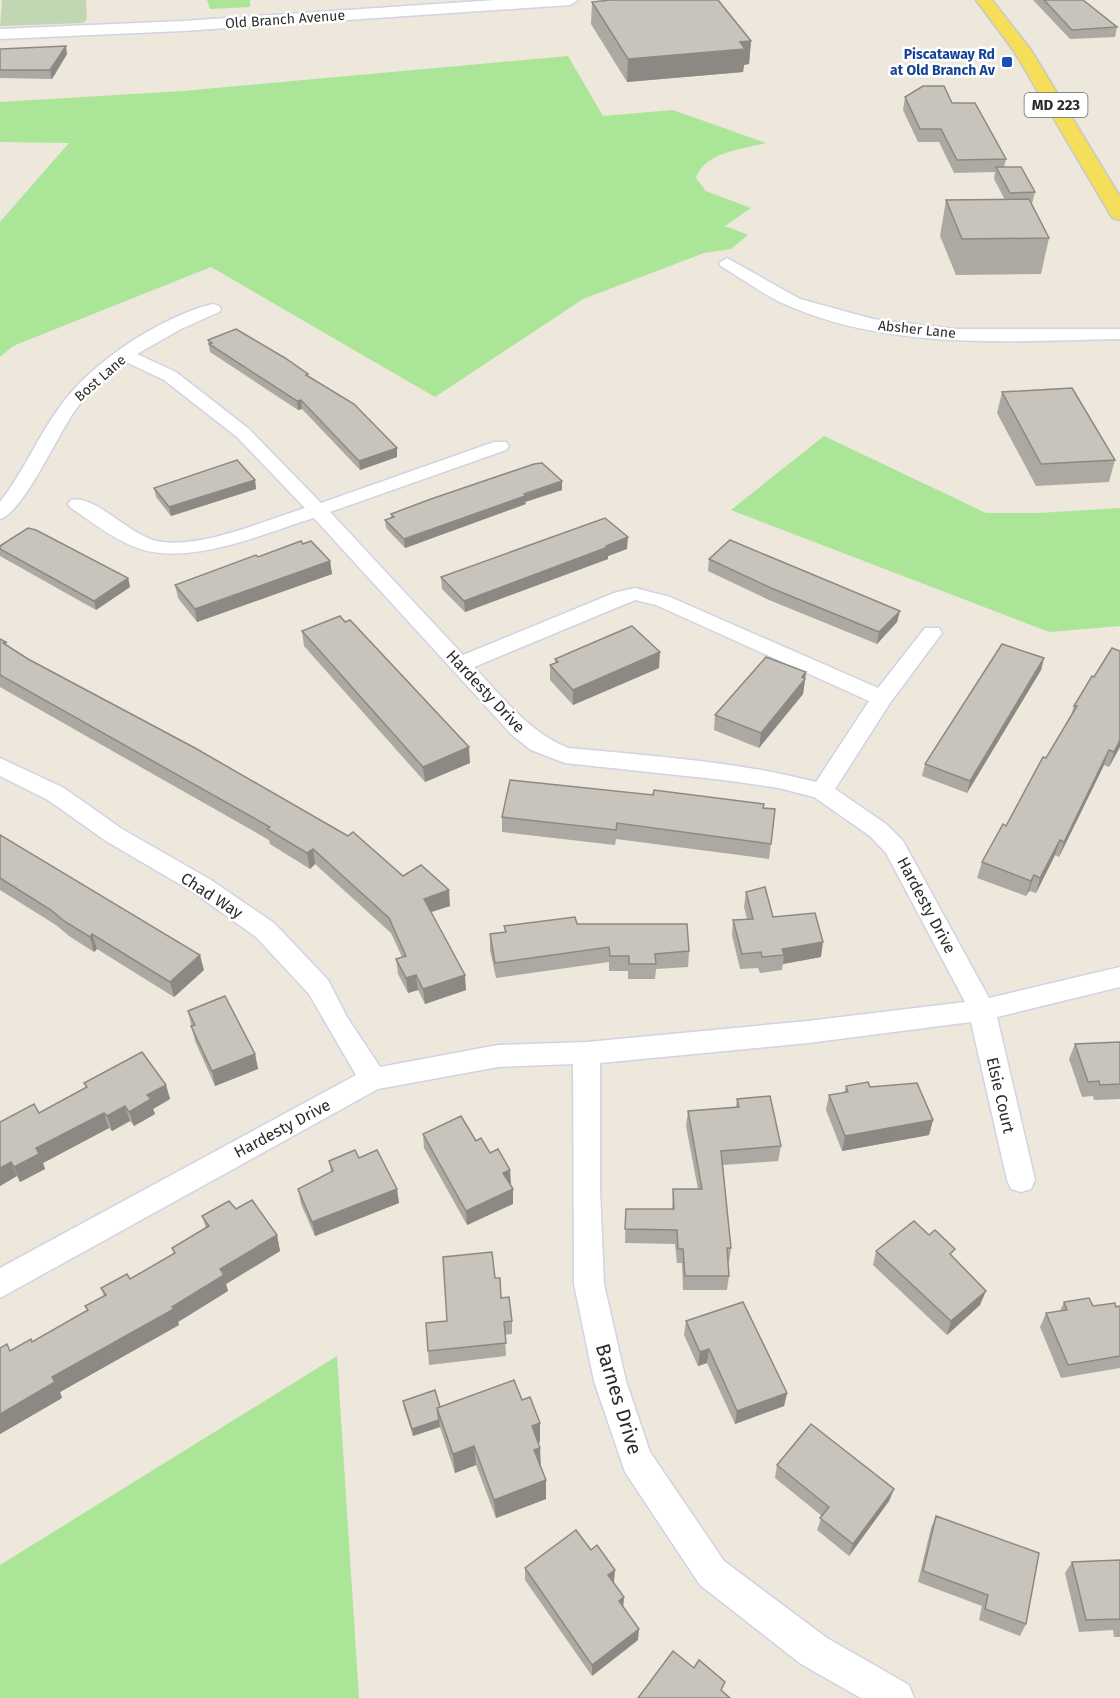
<svg xmlns="http://www.w3.org/2000/svg" width="1120" height="1698" viewBox="0 0 1120 1698" font-family="'Fira Sans',sans-serif">
<style>
.green{fill:#abe597}
.cemetery{fill:#c1d7b3}
.lines{fill:none;stroke-linecap:round;stroke-linejoin:round}
.street-casing{stroke:#d1d3e4;stroke-width:3}
.secondary-casing{stroke:#d1d3e4;stroke-width:3}
.primary-casing{stroke:#c8c8c8;stroke-width:3}
.street{fill:#fff;fill-rule:evenodd}
.secondary{fill:#fff;fill-rule:evenodd}
.primary{fill:#f5de59;fill-rule:evenodd}
.wall{fill:#aca9a2}
.shaded-wall{fill:#8c8984}
.building{fill:#c8c4bc;stroke:#8c8984;stroke-width:1.5}
.transit-dot{fill:#1a4fb4;stroke:#fff;stroke-width:2}
.labels{text-anchor:middle;stroke-width:5;stroke-linejoin:round;paint-order:stroke}
.far-street-label{font-size:14px;fill:#2b2b2b;stroke:#fff}
.far-transit-label{font-size:14px;font-weight:bold;fill:#164399;stroke:#fff;text-anchor:end}
.shield{fill:#fff;stroke:#6b6b6b;stroke-width:1.5}
.shield-label{font-size:15px;font-weight:bold;fill:#2b2b2b}
.street-label{font-size:16px;fill:#2b2b2b;stroke:#fff}
.near-street-label{font-size:20px;fill:#2b2b2b;stroke:#fff}
</style>
<rect width="100%" height="100%" fill="#ede7dc"/>
<!-- green -->
<g class="green">
<polygon points="207,0 250,0 250,7 210,9"/>
<path d="M 568,56 L 603,116 L 673,110 L 766,143 C 743,149 704,152 696,178 L 706,191 L 751,208 L 725,226 L 748,235 L 731,249 L 704,253 L 583,299 L 435,397 L 211,267 L 13,346 L 0,357 L 0,222 L 69,143 L 0,142 L 0,102 L 183,91 Z"/>
<polygon points="824,436 986,513 1039,513 1120,508 1120,626 1049,632 731,510"/>
<polygon points="337,1356 359,1698 0,1698 0,1565"/>
</g>
<!-- cemetery -->
<polygon class="cemetery" points="2,0 86,0 87,19 83,23 0,26"/>
<g class="lines">
<!-- street casing -->
<g class="street-casing">
<g id="street">
<path d="M 727,258 L 800,299 L 873,319 L 955,329 L 1120,329 L 1120,339 C 1009,341 884,351 780,302 C 760,292 741,278 721,266 L 719,263 Z"/>
<path d="M 213,304 L 219,306 L 221,309 L 219,312 L 181,329 L 137,354 L 176,372 L 249,429 L 321,503 L 494,442 L 506,442 L 509,446 L 506,450 L 330,512 L 463,655 L 614,593 L 635,588 L 670,597 L 878,688 L 925,628 L 939,628 L 942,633 L 890,703 L 835,789 L 886,824 L 903,841 L 989,998 L 1120,967 L 1120,987 L 997,1017 L 1035,1180 L 1031,1189 L 1021,1192 L 1011,1189 L 1007,1180 L 971,1022 L 808,1043 L 600,1063 L 600,1189 L 604,1284 L 626,1381 L 650,1452 L 724,1561 L 827,1638 L 909,1685 L 914,1698 L 861,1698 L 801,1664 L 700,1585 L 625,1472 L 594,1381 L 574,1284 L 573,1064 L 498,1067 L 378,1089 L 0,1298 L 0,1268 L 356,1075 L 309,994 L 256,937 L 193,892 L 106,841 L 48,800 L 0,776 L 0,758 L 64,788 L 122,829 L 211,880 L 274,923 L 328,980 L 347,1017 L 380,1067 L 498,1045 L 587,1042 L 808,1021 L 965,1002 L 886,853 L 870,836 L 814,797 L 779,788 L 724,780 L 565,763 L 531,750 L 512,735 L 314,518 C 260,534 180,572 126,543 C 107,534 89,520 71,508 L 68,504 L 71,500 C 96,494 132,539 162,542 C 206,547 263,521 305,508 L 237,437 L 164,380 L 126,362 C 108,376 89,391 76,409 C 59,432 23,513 0,519 L 0,502 C 23,473 37,438 59,408 C 90,363 160,317 213,304 ZM 635,600 L 656,605 L 869,701 L 816,782 C 735,761 651,756 568,748 C 528,732 503,697 474,667 Z"/>
</g>
</g>
<!-- secondary casing -->
<g class="secondary-casing">
<polygon id="secondary" points="496,0 578,0 570,5 183,31 0,39 0,29 183,21"/>
</g>
<!-- primary casing -->
<g class="primary-casing">
<polygon id="primary" points="976,0 992,0 1031,50 1120,197 1120,220 1113,218 1110,214 1014,51"/>
</g>
<!-- street -->
<use href="#street" class="street"/>
<!-- secondary -->
<use href="#secondary" class="secondary"/>
<!-- primary -->
<use href="#primary" class="primary"/>
</g>
<!-- wall -->
<g class="wall">
<polygon points="1033,0 1083,0 1117,27 1115,37 1070,39"/>
<polygon points="592,2 751,41 749,64 744,65 743,72 627,82 591,24"/>
<polygon points="0,49 67,54 52,79 0,78"/>
<polygon points="905,97 952,103 1006,159 1004,167 1035,192 1032,204 1049,238 1041,274 956,275 940,236 946,200 1005,200 994,179 995,172 954,173 939,142 918,142 903,110"/>
<polygon points="208,340 308,376 397,448 397,457 360,470 302,409 298,410 210,352"/>
<polygon points="1002,392 1115,460 1109,482 1036,486 997,413"/>
<polygon points="255,480 256,489 171,516 156,497 154,488"/>
<polygon points="562,481 562,490 525,502 526,504 405,548 386,528 385,520 391,517 391,514"/>
<polygon points="303,544 330,561 332,574 197,622 178,598 175,585 258,557"/>
<polygon points="0,546 128,578 130,587 96,610 0,556"/>
<polygon points="627,549 608,556 608,559 465,612 442,589 441,577"/>
<polygon points="709,559 900,611 897,622 877,644 769,600 708,571"/>
<polygon points="302,631 470,763 425,782 304,646"/>
<polygon points="0,639 6,642 7,646 28,659 403,876 450,906 431,912 466,990 425,1004 418,990 408,993 398,974 396,959 402,957 391,933 315,864 310,869 270,844 269,840 0,687"/>
<polygon points="1120,651 1120,747 1109,767 1104,765 1059,857 1055,855 1036,893 1029,891 1026,896 977,878 982,862 1006,826 1046,758 1071,715 1074,706 1094,677"/>
<polygon points="1044,658 1041,670 967,793 922,776 925,764"/>
<polygon points="555,659 659,668 573,705 550,680 550,665 555,663"/>
<polygon points="806,672 803,694 759,748 714,730 715,715"/>
<polygon points="763,808 775,809 769,859 616,839 615,845 502,832 502,817"/>
<polygon points="0,835 204,970 174,997 97,949 94,952 69,936 56,925 0,890"/>
<polygon points="746,892 773,917 821,957 783,964 782,970 760,973 758,968 740,969 732,935 733,920 747,919 744,907"/>
<polygon points="577,924 689,951 688,967 656,969 655,979 628,979 628,971 609,971 609,962 496,978 490,950 490,934 505,932 504,926"/>
<polygon points="188,1011 255,1054 258,1069 215,1086 195,1041"/>
<polygon points="1120,1042 1120,1099 1094,1100 1093,1096 1082,1097 1069,1059 1075,1044"/>
<polygon points="84,1083 166,1085 170,1099 153,1109 155,1114 134,1126 130,1121 112,1131 109,1128 43,1163 45,1169 20,1182 17,1176 0,1186 0,1122 39,1113 86,1087"/>
<polygon points="846,1086 870,1087 933,1120 929,1135 842,1151 826,1110 829,1095 844,1093"/>
<polygon points="737,1099 781,1146 778,1161 723,1165 731,1248 729,1262 728,1262 729,1276 727,1290 683,1290 682,1263 677,1263 675,1244 625,1243 626,1209 672,1209 673,1189 698,1189 686,1126 688,1111 736,1107"/>
<polygon points="423,1134 476,1141 511,1184 510,1185 513,1189 513,1204 467,1225 424,1148"/>
<polygon points="359,1158 397,1189 399,1203 315,1236 301,1204 298,1189 331,1172 329,1161"/>
<polygon points="236,1209 277,1235 280,1251 226,1284 228,1291 178,1322 179,1325 60,1392 62,1398 0,1434 0,1348 10,1351 32,1342 87,1311 104,1296 101,1288 130,1279 174,1254 172,1248 206,1228 202,1216"/>
<polygon points="876,1251 952,1257 980,1305 947,1335 873,1265"/>
<polygon points="495,1278 501,1298 512,1321 512,1334 505,1335 506,1356 429,1365 428,1351 447,1321"/>
<polygon points="1064,1302 1093,1306 1120,1306 1120,1368 1061,1378 1040,1327 1046,1313 1060,1311"/>
<polygon points="686,1321 787,1393 784,1406 735,1424 707,1363 698,1366 684,1335"/>
<polygon points="522,1400 540,1423 540,1442 538,1443 540,1467 546,1499 496,1518 476,1465 455,1473 440,1427 413,1436 404,1408 403,1401 440,1407"/>
<polygon points="777,1465 894,1489 889,1501 849,1556 817,1530 822,1516 775,1478"/>
<polygon points="936,1516 1026,1624 1020,1636 979,1620 982,1606 918,1582 931,1528"/>
<polygon points="1120,1560 1120,1637 1114,1637 1113,1630 1079,1632 1065,1573 1072,1562"/>
<polygon points="525,1568 614,1582 614,1583 624,1597 623,1606 638,1640 592,1676 525,1580"/>
</g>
<!-- shaded-wall -->
<g class="shaded-wall">
<polygon points="751,41 749,64 744,65 743,72 627,82 628,59"/>
<polygon points="66,46 67,54 52,79 50,70"/>
<polygon points="301,400 302,409 298,410 297,401"/>
<polygon points="397,448 397,457 360,470 359,461"/>
<polygon points="255,480 256,489 171,516 169,507"/>
<polygon points="562,481 562,490 525,502 526,504 405,548 404,539"/>
<polygon points="628,537 627,549 608,556 608,559 465,612 464,601"/>
<polygon points="330,561 332,574 197,622 195,609"/>
<polygon points="128,578 130,587 96,610 94,601"/>
<polygon points="900,611 897,622 877,644 879,632"/>
<polygon points="660,652 659,668 573,705 573,690"/>
<polygon points="1044,658 1041,670 967,793 970,781"/>
<polygon points="806,672 803,694 759,748 761,733"/>
<polygon points="1120,740 1120,747 1109,767 1114,752"/>
<polygon points="469,747 470,763 425,782 423,767"/>
<polygon points="1109,750 1104,765 1059,857 1064,842"/>
<polygon points="1060,840 1055,855 1036,893 1040,878"/>
<polygon points="313,849 315,864 310,869 307,853"/>
<polygon points="1034,875 1029,891 1026,896 1031,881"/>
<polygon points="449,890 450,906 425,914 424,899"/>
<polygon points="92,934 97,949 94,952 90,937"/>
<polygon points="823,942 821,957 783,964 784,955 782,949"/>
<polygon points="200,955 204,970 174,997 170,982"/>
<polygon points="416,975 418,990 408,993 406,978"/>
<polygon points="465,975 466,990 425,1004 423,989"/>
<polygon points="255,1054 258,1069 215,1086 212,1071"/>
<polygon points="166,1085 170,1099 153,1109 155,1114 134,1126 129,1112 147,1095"/>
<polygon points="125,1106 130,1121 112,1131 107,1116"/>
<polygon points="104,1113 109,1128 43,1163 45,1169 20,1182 14,1167 36,1148"/>
<polygon points="933,1120 929,1135 842,1151 845,1136"/>
<polygon points="11,1162 17,1176 0,1186 0,1168"/>
<polygon points="510,1170 511,1184 504,1188 503,1173"/>
<polygon points="397,1189 399,1203 315,1236 312,1222"/>
<polygon points="513,1189 513,1204 467,1225 466,1211"/>
<polygon points="277,1235 280,1251 226,1284 228,1291 178,1322 179,1325 60,1392 62,1398 0,1434 0,1414 52,1377 172,1307 220,1269"/>
<polygon points="986,1291 980,1305 947,1335 951,1321"/>
<polygon points="709,1349 707,1363 698,1366 700,1352"/>
<polygon points="787,1393 784,1406 735,1424 737,1411"/>
<polygon points="439,1420 440,1427 413,1436 412,1429"/>
<polygon points="540,1423 540,1442 532,1445 532,1426"/>
<polygon points="474,1446 476,1465 455,1473 453,1454"/>
<polygon points="540,1448 541,1467 534,1450"/>
<polygon points="546,1480 546,1499 496,1518 494,1500"/>
<polygon points="894,1489 889,1501 849,1556 853,1544"/>
<polygon points="615,1570 614,1582 608,1587 608,1575"/>
<polygon points="624,1597 623,1609 619,1601"/>
<polygon points="639,1629 638,1640 592,1676 592,1665"/>
</g>
<!-- building -->
<g class="building">
<polygon points="610,0 718,0 751,41 740,42 745,49 628,59 592,2"/>
<polygon points="1044,0 1083,0 1117,27 1072,30"/>
<polygon points="66,46 50,70 0,70 0,49"/>
<polygon points="923,86 944,86 952,103 975,103 1006,159 957,160 941,129 920,129 905,97"/>
<polygon points="996,167 1021,167 1035,192 1010,193"/>
<polygon points="1029,199 1049,238 962,239 946,200"/>
<polygon points="236,329 285,358 308,374 306,375 354,404 397,448 359,461 301,400 297,401 209,344 212,343 208,340"/>
<polygon points="1072,388 1115,460 1041,464 1002,392"/>
<polygon points="237,460 255,480 169,507 154,488"/>
<polygon points="542,463 562,481 524,494 525,496 404,539 385,520 394,517 391,514 431,499 534,464"/>
<polygon points="605,518 628,537 606,546 608,547 464,601 441,577"/>
<polygon points="28,528 36,530 128,578 94,601 0,549 0,546"/>
<polygon points="730,540 900,611 879,632 771,588 709,559"/>
<polygon points="301,541 303,544 311,541 330,561 195,609 175,585 256,555 258,557"/>
<polygon points="340,616 345,622 350,620 469,747 423,767 302,631"/>
<polygon points="632,626 660,652 573,690 550,665 558,662 555,659"/>
<polygon points="0,639 6,642 3,643 28,659 195,748 348,836 353,832 403,876 421,865 449,890 424,899 465,975 423,989 416,975 406,978 396,959 406,956 389,918 313,849 307,853 267,829 270,827 0,675"/>
<polygon points="1002,644 1044,658 970,781 925,764"/>
<polygon points="1112,648 1120,651 1120,740 1114,752 1109,750 1064,842 1060,840 1040,878 1034,875 1031,881 982,862 1003,824 1006,826 1043,757 1046,758 1077,706 1074,706 1092,676 1094,677"/>
<polygon points="766,657 806,672 802,677 805,679 761,733 715,715"/>
<polygon points="510,780 653,795 654,790 764,804 763,808 775,809 771,844 617,823 616,830 502,817"/>
<polygon points="0,835 200,955 170,982 92,934 90,937 64,921 51,910 0,878"/>
<polygon points="765,887 773,917 815,913 823,942 782,949 784,955 762,957 761,952 742,954 733,920 753,919 746,892"/>
<polygon points="575,917 577,924 687,924 689,951 655,954 656,964 629,964 629,956 610,956 609,947 495,963 490,934 506,932 504,926"/>
<polygon points="225,996 255,1054 212,1071 191,1026 195,1025 188,1011"/>
<polygon points="1120,1042 1120,1084 1100,1085 1099,1081 1088,1082 1075,1044"/>
<polygon points="142,1052 166,1085 147,1095 151,1099 129,1112 125,1106 107,1116 104,1113 36,1148 39,1154 14,1167 11,1162 0,1168 0,1122 34,1104 39,1113 87,1087 84,1083"/>
<polygon points="868,1082 870,1087 917,1083 933,1120 845,1136 829,1095 848,1092 846,1086"/>
<polygon points="770,1096 781,1146 721,1151 731,1248 727,1248 729,1276 685,1276 683,1249 678,1249 677,1230 625,1229 626,1209 674,1209 673,1189 702,1189 688,1111 739,1107 737,1099"/>
<polygon points="461,1116 476,1141 481,1138 490,1153 498,1149 510,1170 503,1173 513,1189 466,1211 423,1134"/>
<polygon points="355,1150 359,1158 377,1150 397,1189 312,1222 298,1189 333,1171 329,1161"/>
<polygon points="252,1200 277,1235 220,1269 224,1275 172,1307 174,1309 52,1377 55,1382 0,1414 0,1348 7,1344 10,1351 31,1339 32,1342 88,1310 85,1306 106,1295 101,1288 127,1274 130,1279 175,1253 172,1248 209,1226 202,1216 229,1201 236,1209"/>
<polygon points="914,1221 929,1235 935,1230 955,1249 950,1254 986,1291 951,1321 876,1251"/>
<polygon points="492,1252 495,1278 500,1278 501,1298 509,1297 512,1321 504,1322 506,1343 428,1351 426,1323 447,1321 443,1257"/>
<polygon points="1089,1298 1093,1306 1115,1303 1116,1307 1120,1306 1120,1356 1068,1365 1046,1313 1067,1310 1064,1302"/>
<polygon points="743,1302 787,1393 737,1411 709,1349 700,1352 686,1321"/>
<polygon points="514,1380 522,1400 530,1397 540,1423 532,1426 540,1448 534,1450 546,1480 494,1500 474,1446 453,1454 437,1408"/>
<polygon points="435,1390 440,1407 437,1408 439,1420 412,1429 403,1401"/>
<polygon points="811,1424 894,1489 853,1544 820,1518 829,1507 777,1465"/>
<polygon points="936,1516 1039,1553 1026,1624 985,1609 988,1595 923,1571"/>
<polygon points="576,1530 591,1550 597,1545 615,1570 608,1575 624,1597 619,1601 639,1629 592,1665 525,1568"/>
<polygon points="1120,1560 1120,1619 1086,1620 1072,1562"/>
<polygon points="673,1651 694,1668 699,1660 725,1682 721,1690 730,1698 638,1698"/>
</g>
<!-- markers -->
<rect class="transit-dot" x="1001" y="56" width="12" height="12" rx="3"/>
<g class="labels">
<!-- far-street labels -->
<g class="far-street-label">
<text transform="translate(285 19) rotate(-4)" y="5">Old Branch Avenue</text>
<text transform="translate(917 329) rotate(6)" y="5">Absher Lane</text>
<text transform="translate(100 378) rotate(-41)" y="5">Bost Lane</text>
</g>
<!-- far-transit labels -->
<g class="far-transit-label">
<text x="995" y="59">Piscataway Rd<tspan x="995" dy="16">at Old Branch Av</tspan></text>
</g>
<!-- shield labels -->
<rect class="shield" x="1024.5" y="93" width="63" height="24" rx="4.5"/>
<g class="shield-label">
<text x="1056" y="110">MD 223</text>
</g>
<!-- street labels -->
<g class="street-label">
<text transform="translate(486 691) rotate(47)" y="6">Hardesty Drive</text>
<text transform="translate(212 895) rotate(33)" y="6">Chad Way</text>
<text transform="translate(927 905) rotate(62)" y="6">Hardesty Drive</text>
<text transform="translate(1001 1095) rotate(77)" y="6">Elsie Court</text>
<text transform="translate(282 1128) rotate(-28)" y="6">Hardesty Drive</text>
</g>
<!-- near-street labels -->
<g class="near-street-label">
<text transform="translate(619 1399) rotate(73)" y="7">Barnes Drive</text>
</g>
</g>
</svg>
